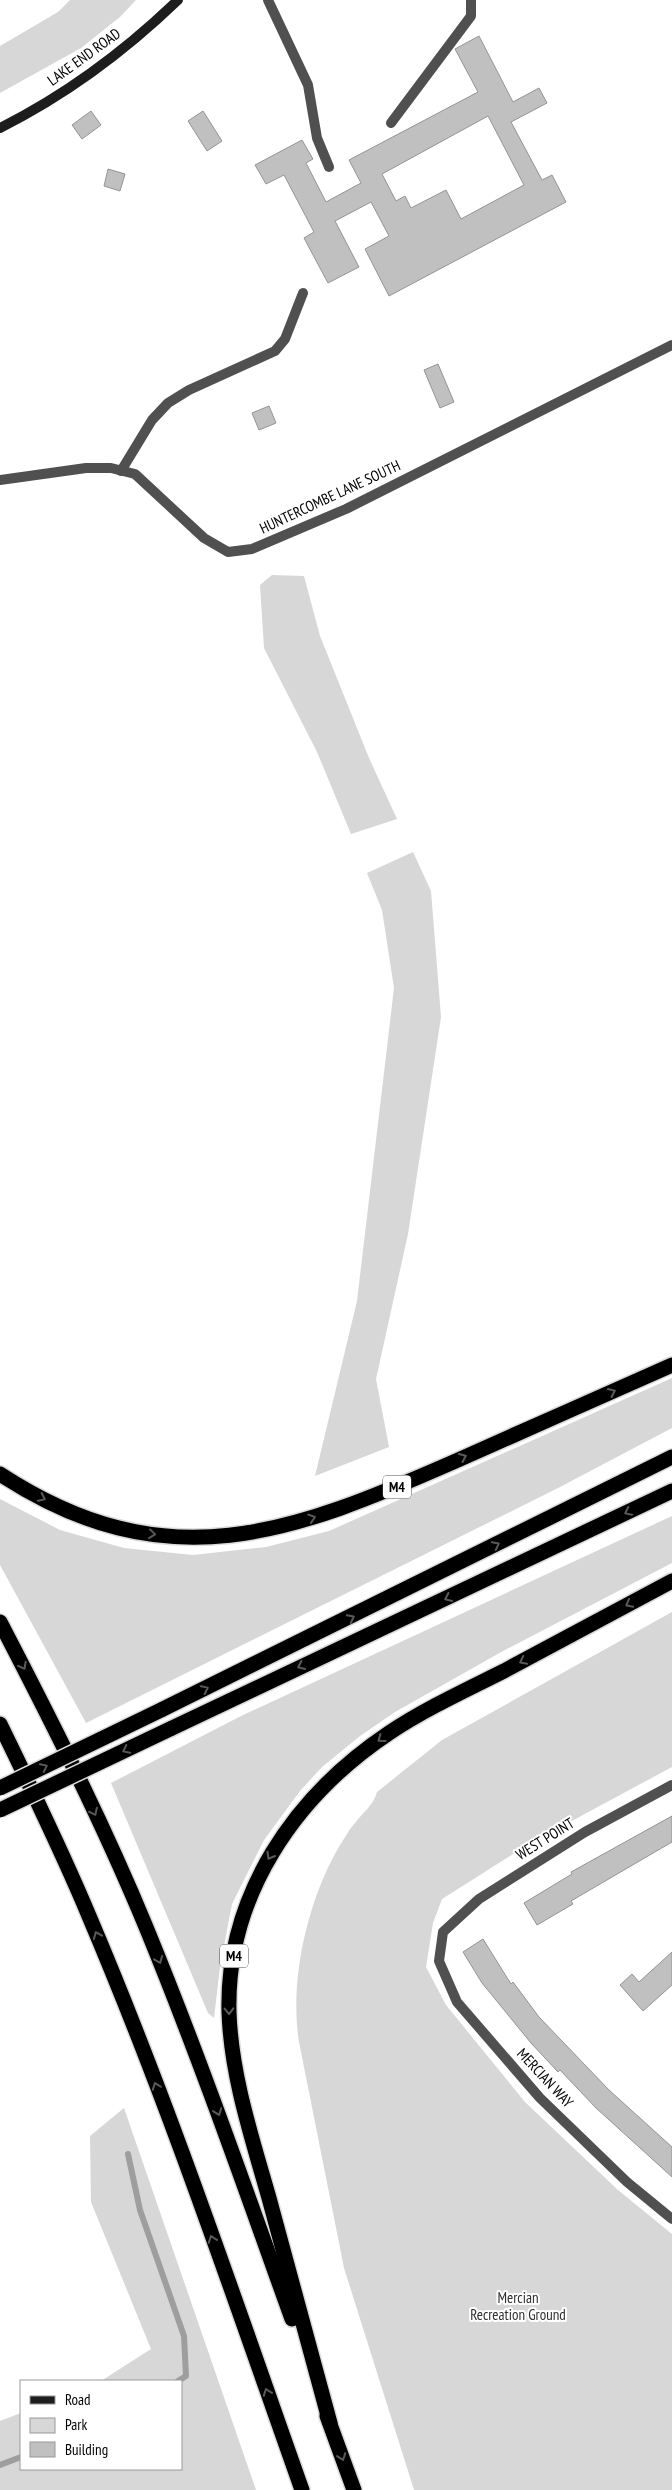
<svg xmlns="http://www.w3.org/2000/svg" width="672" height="2490" viewBox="0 0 672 2490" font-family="'PT Sans Narrow',sans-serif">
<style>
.green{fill:#d7d7d7}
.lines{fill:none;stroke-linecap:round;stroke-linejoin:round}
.stream{stroke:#9e9e9e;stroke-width:6}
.building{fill:#c0c0c0;stroke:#949494;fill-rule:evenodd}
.highway-casing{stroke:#dbdbdb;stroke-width:18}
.lane{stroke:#505050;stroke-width:10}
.street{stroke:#505050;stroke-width:10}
.secondary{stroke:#1d1d1d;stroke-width:10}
.highway{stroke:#000;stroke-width:15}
.highway-bridge-casing{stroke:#dbdbdb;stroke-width:18;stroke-linecap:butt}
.highway-bridge{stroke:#000;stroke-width:15}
.oneway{stroke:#595959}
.labels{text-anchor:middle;stroke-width:4;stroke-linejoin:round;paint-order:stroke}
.shield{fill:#fff;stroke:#4c4c4c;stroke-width:1}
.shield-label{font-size:14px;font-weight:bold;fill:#000}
.street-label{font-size:15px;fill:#000;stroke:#fff}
.park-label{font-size:15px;fill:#2e2e2e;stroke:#fff}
</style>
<rect width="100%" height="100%" fill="#fff"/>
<!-- green -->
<g class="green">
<polygon points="70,0 136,0 120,17 81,48 0,93 0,46 58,12"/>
<polygon points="272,575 304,576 320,636 369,758 397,819 351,834 317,752 264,648 260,585"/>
<polygon points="413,852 431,891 441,1017 408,1234 376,1379 389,1447 315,1476 357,1301 394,988 382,910 367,873"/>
<polygon points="672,1378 672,1428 560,1487 86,1723 0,1565 0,1499 60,1530 124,1548 193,1555 266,1547 329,1531"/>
<polygon points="672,1516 672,1563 503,1651 395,1712 360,1736 322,1767 300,1791 264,1840 232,1904 220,1967 214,2018 208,2013 111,1783 243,1715"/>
<path d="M 672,1612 L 672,1767 L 529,1844 L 442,1899 L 433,1923 L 426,1967 L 446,2005 L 525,2102 L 618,2190 L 672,2234 L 672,2490 L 414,2490 L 344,2268 L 299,2042 C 289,1979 308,1899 340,1845 C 345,1838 349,1829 355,1823 C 363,1812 373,1806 377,1792 L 442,1740 Z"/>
<polygon points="124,2108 256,2490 0,2490 0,2421 21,2413 21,2469 181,2469 181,2381 101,2381 151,2349 91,2202 90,2136"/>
</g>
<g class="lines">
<!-- stream -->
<g class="stream">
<polyline points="128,2154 140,2210 184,2336 186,2376 178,2381"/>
<polyline points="0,2465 21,2457"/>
</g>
</g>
<!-- building -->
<g class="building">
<path d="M 479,36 L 513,102 L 539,88 L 547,103 L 511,122 L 542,180 L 552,175 L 566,202 L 389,296 L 365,249 L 389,236 L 371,202 L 335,221 L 359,267 L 328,283 L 304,238 L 314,232 L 284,175 L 266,184 L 255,165 L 302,140 L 313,159 L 306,163 L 326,202 L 361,183 L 349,160 L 478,92 L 455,49 ZM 488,116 L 524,185 L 461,219 L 446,190 L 411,208 L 405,196 L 396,201 L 382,174 Z"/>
<polygon points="91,111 101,125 82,139 72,125"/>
<polygon points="203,111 222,141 207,151 188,121"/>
<polygon points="108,169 125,174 120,191 104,186"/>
<polygon points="438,364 454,402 440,408 424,370"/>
<polygon points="269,406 276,423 259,430 252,413"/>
<polygon points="672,1816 672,1842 571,1901 573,1904 537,1925 524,1903 572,1874 571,1872"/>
<polygon points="483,1939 511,1984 513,1982 539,2017 609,2090 672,2147 672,2177 596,2108 560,2070 558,2072 531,2043 482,1983 463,1952"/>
<polygon points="672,1952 672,1985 643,2011 620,1985 632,1974 639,1982"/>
</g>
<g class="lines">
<!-- highway casing -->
<g class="highway-casing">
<g id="highway">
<path d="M 0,1474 C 167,1583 292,1533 458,1460 C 529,1428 601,1397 672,1365"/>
<path d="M 0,1622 C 52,1722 103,1823 146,1927 C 199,2056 245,2188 292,2319"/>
<polyline points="161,1710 672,1457"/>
<path d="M 0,1724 C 31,1788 62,1851 89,1916 C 169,2104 234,2298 302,2490"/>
<polyline points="170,1729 672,1491"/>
<polyline points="327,2416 354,2490"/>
<path d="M 330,2423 C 309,2348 289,2273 269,2198 C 252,2138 231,2075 229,2012 C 226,1895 295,1796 389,1733 C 425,1709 466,1690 504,1671 C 560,1641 616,1611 672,1581"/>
</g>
</g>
<!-- lane -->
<g class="lane">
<polyline points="268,0 308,85 317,138 329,167"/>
<polyline points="391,123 471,16 471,0"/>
<polyline points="121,471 152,420 168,403 189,390 275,351 285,339 303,293"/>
</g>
<!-- street -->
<g class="street">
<polyline points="0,480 86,468 111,468 135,474 204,538 228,552 252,549 346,509 672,345"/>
<polyline points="672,1785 585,1832 479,1899 443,1932 439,1961 457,2002 540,2098 627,2182 672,2219"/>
</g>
<!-- secondary -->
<path class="secondary" d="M 0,128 C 66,95 125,51 178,0"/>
<!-- highway -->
<use href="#highway" class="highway"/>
<!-- highway-bridge casing -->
<g class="highway-bridge-casing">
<g id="highway-bridge">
<polyline points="0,1788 161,1710"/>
<polyline points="0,1810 170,1729"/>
</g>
</g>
<!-- highway-bridge -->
<use href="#highway-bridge" class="highway-bridge"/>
</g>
<!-- one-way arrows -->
<defs><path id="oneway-chevron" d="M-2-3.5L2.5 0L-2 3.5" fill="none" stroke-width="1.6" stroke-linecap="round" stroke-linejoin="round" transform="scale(1.25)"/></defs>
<g class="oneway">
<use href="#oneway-chevron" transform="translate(612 1392) rotate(-24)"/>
<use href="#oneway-chevron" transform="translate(463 1457) rotate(-24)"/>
<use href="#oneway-chevron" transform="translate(42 1498) rotate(26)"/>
<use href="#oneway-chevron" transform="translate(628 1512) rotate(154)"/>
<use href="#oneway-chevron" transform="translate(312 1518) rotate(-18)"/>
<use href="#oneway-chevron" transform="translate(152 1534) rotate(7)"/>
<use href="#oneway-chevron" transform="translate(496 1545) rotate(-27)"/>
<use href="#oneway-chevron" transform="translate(448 1598) rotate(155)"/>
<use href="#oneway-chevron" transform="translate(629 1604) rotate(152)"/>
<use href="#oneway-chevron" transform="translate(351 1618) rotate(-27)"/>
<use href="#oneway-chevron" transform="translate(523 1661) rotate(153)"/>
<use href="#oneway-chevron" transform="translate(23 1666) rotate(62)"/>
<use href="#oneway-chevron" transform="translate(301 1666) rotate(155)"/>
<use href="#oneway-chevron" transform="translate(205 1689) rotate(-26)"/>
<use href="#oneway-chevron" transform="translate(381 1739) rotate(144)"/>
<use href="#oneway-chevron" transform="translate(126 1750) rotate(154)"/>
<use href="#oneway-chevron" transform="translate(44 1767) rotate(-26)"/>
<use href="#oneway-chevron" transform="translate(94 1812) rotate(64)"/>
<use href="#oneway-chevron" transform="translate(270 1856) rotate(120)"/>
<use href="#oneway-chevron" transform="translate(97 1935) rotate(-112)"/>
<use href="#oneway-chevron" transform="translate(159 1960) rotate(68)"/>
<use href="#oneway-chevron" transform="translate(229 2011) rotate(89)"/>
<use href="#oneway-chevron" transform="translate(156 2086) rotate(-111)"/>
<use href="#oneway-chevron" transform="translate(218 2112) rotate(70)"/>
<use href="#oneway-chevron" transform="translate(212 2239) rotate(-110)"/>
<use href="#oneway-chevron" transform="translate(267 2392) rotate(-110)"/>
<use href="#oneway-chevron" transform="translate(342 2457) rotate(70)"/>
</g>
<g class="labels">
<!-- shield labels -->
<g class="shield">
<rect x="383" y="1475.5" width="28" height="23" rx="4"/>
<rect x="220" y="1944.5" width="28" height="23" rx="4"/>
</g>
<g class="shield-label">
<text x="397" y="1492">M4</text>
<text x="234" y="1961">M4</text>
</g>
<!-- street labels -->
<g class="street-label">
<text transform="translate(84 57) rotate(-36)" y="5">LAKE END ROAD</text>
<text transform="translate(330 497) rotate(-25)" y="5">HUNTERCOMBE LANE SOUTH</text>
<text transform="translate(545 1839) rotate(-32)" y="5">WEST POINT</text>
<text transform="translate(545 2078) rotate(47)" y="5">MERCIAN WAY</text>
</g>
<!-- park labels -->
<g class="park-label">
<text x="518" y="2303">Mercian<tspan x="518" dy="17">Recreation Ground</tspan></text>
</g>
</g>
<!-- legend -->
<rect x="20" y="2380" width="162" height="90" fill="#ffffff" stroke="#999999"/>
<rect x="30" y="2396" width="25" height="8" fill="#1d1d1d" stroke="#999999"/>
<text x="65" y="2405" font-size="15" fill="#000000">Road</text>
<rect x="30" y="2418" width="25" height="15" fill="#d7d7d7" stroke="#999999"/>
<text x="65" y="2430" font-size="15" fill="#000000">Park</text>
<rect x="30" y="2442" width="25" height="15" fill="#c0c0c0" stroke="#999999"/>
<text x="65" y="2455" font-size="15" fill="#000000">Building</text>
</svg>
